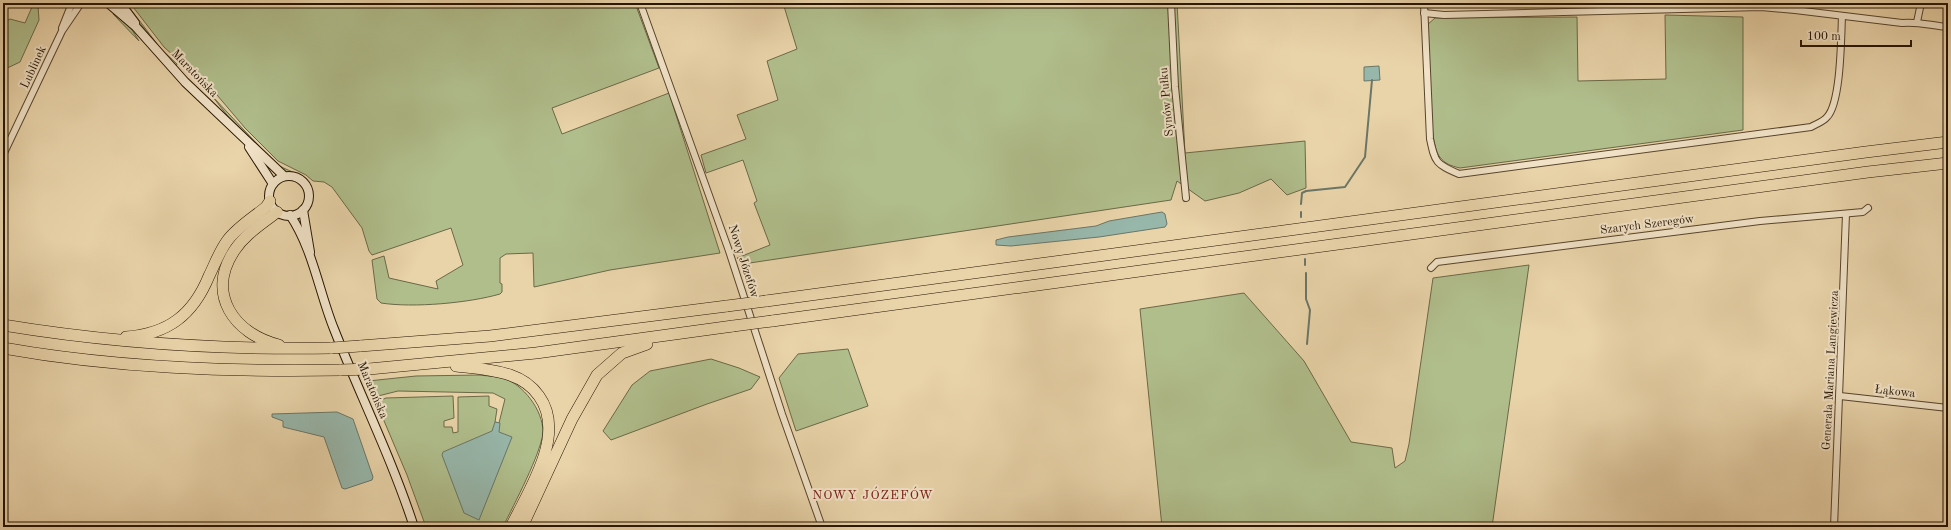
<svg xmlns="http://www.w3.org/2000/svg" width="1951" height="530" viewBox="0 0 1951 530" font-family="'Old Standard TT',serif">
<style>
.green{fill:#b0be8c;stroke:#6b6947}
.water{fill:#97b7ab;stroke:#6a7667}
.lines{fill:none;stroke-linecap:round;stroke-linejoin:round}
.stream{stroke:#6a7667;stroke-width:2}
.street-casing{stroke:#57442c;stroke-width:8}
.secondary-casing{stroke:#261402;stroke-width:10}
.highway-casing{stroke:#261402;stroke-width:12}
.street{stroke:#f1e2c7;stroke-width:6}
.secondary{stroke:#f1e2c7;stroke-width:8}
.highway{stroke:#e9d3a9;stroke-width:11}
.highway-bridge-casing{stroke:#261402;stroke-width:12;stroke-linecap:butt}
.highway-bridge{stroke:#e9d3a9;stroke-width:11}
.labels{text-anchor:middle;stroke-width:4;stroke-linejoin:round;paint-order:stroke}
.street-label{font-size:12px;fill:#261402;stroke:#f1e2c7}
.neighbourhood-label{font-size:13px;letter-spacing:1px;fill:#7a1f14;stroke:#f1e2c7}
</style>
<rect width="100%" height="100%" fill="#e9d3a9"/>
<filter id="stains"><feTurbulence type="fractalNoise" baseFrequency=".005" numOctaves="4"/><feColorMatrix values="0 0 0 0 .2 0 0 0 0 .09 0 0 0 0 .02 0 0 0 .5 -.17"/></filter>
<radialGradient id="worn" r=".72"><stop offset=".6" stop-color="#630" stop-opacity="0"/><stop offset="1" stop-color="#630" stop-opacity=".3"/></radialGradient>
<!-- green -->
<g class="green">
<polygon points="123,3 126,3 161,49 177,64 176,67"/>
<path d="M 130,3 L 635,3 L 659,68 L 552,108 L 562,134 L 669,93 L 720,253 L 610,270 L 534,287 L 533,253 L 506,254 L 500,258 L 500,283 L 502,284 L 502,292 L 500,294 C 469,303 413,308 381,303 L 377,299 L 372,260 L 384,256 L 389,278 L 438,289 L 436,281 L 463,265 L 451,228 L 372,255 L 369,251 L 362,228 L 332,187 L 324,182 L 313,181 L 306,175 L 278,161 L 245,128 L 217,95 L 164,47 Z"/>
<polygon points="783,3 1177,3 1185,153 1305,141 1306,188 1287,195 1271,179 1239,193 1205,201 1177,181 1171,200 743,264 737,258 770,245 754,203 757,201 743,160 706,173 701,155 746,139 737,115 778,100 767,61 797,49"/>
<polygon points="38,6 39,20 20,62 3,70 3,23 10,19 25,23 32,7"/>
<polygon points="114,11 129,25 139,41 113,14"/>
<path d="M 1665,15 L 1743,17 L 1743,130 L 1460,168 C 1451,166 1445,164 1439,156 C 1428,141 1428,49 1427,25 L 1435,18 L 1577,17 L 1578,81 L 1666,79 Z"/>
<path d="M 213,97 L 275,163 C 286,171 301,173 309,183 L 297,175 L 285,173 L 230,119 Z"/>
<polygon points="1529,265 1492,527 1162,527 1140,309 1244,293 1304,361 1351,442 1392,448 1395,468 1405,461 1409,444 1433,278"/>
<polygon points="848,349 868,406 796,431 779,378 798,354"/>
<polygon points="711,359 739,368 760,377 751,389 707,404 611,440 603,431 632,385 650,371"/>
<path d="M 479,375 C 486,376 495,376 503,378 C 523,384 543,410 543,432 C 541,454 514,504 503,527 L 426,527 L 407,475 L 376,402 L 386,398 L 453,396 L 454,418 L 444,421 L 444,427 L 452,427 L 453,433 L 458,432 L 458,397 L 489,396 L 489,406 L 497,409 L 495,422 L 499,423 L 505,399 L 493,393 L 398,391 L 378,396 L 372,390 L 368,381 L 416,376 Z"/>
</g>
<!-- water -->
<g class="water">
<polygon points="1379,66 1380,80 1364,81 1364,67"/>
<polygon points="1162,212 1165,214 1167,224 1165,227 1099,237 1011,246 996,245 996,240 1008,237 1096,226 1109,221"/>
<polygon points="337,412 353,419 373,477 372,480 345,489 342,488 324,437 283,427 283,421 272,417 272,414"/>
<polygon points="495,422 500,423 499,432 512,437 479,520 464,513 442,455 443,452 492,431"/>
</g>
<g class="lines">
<!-- stream -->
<g class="stream">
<polyline points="1301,204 1302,193 1306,191 1345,187 1365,157 1372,80"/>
<polyline points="1301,212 1301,217"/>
<polyline points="1305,259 1305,265"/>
<polyline points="1306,273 1306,299 1310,310 1307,344"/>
</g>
<!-- street casing -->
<g class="street-casing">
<g id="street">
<polyline points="640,3 729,251 782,414 822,527"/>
<polyline points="1171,3 1175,87 1186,198"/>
<path d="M 1424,3 L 1430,139 C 1435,163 1436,164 1459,174 L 1811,127 C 1816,124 1823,122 1827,117 C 1841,103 1841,38 1842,16"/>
<path d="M 1424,13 L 1444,15 L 1761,7 L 1795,10 L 1902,23 C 1918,21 1932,26 1948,27"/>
<polyline points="1917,22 1921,3"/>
<polyline points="62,28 72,3"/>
<polyline points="3,155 62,31 81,3"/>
<polyline points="1431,268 1437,262 1760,221 1863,212 1868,208"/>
<polyline points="1840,396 1948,408"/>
<polyline points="1834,527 1846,214"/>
</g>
</g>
<!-- secondary casing -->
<g class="secondary-casing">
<g id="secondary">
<polyline points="108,3 136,27 185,82 284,176"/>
<polyline points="120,3 135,23"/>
<polyline points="249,147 273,184"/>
<circle cx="289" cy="196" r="20"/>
<polyline points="303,210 310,252"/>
<path d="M 290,215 C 313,249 319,292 334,329 C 360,395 392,459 414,527"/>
</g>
</g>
<!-- highway casing -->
<g class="highway-casing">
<g id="highway">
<path d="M 277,212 C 262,224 245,234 234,251 C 206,294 234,334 279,345"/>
<polyline points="766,301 1866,152 1948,142"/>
<polyline points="772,321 1868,172 1948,163"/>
<path d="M 3,325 C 112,343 221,350 332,348"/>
<path d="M 126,337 C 168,334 193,315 209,276 C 215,264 219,252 227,241 C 236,228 254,217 266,207 L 270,201"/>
<polyline points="360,346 490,336 727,306"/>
<path d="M 3,348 C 115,368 228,372 341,370"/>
<path d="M 456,366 C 474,368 493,369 510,375 C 522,379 532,386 539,396 C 567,435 528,491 511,527"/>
<polyline points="369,369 536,353 733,326"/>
<polyline points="522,527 572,419 597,375 622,353 647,344"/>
</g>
</g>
<!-- street -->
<use href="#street" class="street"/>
<!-- secondary -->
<use href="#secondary" class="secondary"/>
<!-- highway -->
<use href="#highway" class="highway"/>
<!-- highway-bridge casing -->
<g class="highway-bridge-casing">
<g id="highway-bridge">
<polyline points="727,306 766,301"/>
<polyline points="733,326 772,321"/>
<polyline points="332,348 360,346"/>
<polyline points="341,370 369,369"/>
</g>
</g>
<!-- highway-bridge -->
<use href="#highway-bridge" class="highway-bridge"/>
</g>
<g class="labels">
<!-- street labels -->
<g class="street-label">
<text transform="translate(33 67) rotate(-65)" y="4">Lublinek</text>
<text transform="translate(195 73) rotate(46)" y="4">Maratońska</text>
<text transform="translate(1166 102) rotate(-95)" y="4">Synów Pułku</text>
<text transform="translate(1647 224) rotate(-7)" y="4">Szarych Szeregów</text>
<text transform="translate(744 261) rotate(72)" y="4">Nowy Józefów</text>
<text transform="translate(1830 370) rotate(-87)" y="4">Generała Mariana Langiewicza</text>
<text transform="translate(373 390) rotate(67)" y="4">Maratońska</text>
<text transform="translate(1895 391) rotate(6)" y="4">Łąkowa</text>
</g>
<!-- neighbourhood labels -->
<g class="neighbourhood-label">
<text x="873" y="499">NOWY JÓZEFÓW</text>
</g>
</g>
<!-- margin -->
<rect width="1951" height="530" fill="none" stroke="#e9d3a9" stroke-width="16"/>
<rect x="4" y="4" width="1943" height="522" fill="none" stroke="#261402" stroke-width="2"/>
<rect x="8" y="8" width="1935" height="514" fill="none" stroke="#261402"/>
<!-- scale -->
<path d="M1801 40v6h110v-6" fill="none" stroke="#261402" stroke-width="2"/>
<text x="1807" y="40" font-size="12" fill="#261402" stroke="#f1e2c7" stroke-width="3" paint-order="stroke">100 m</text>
<rect width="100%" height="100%" filter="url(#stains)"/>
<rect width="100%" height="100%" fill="url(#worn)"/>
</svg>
